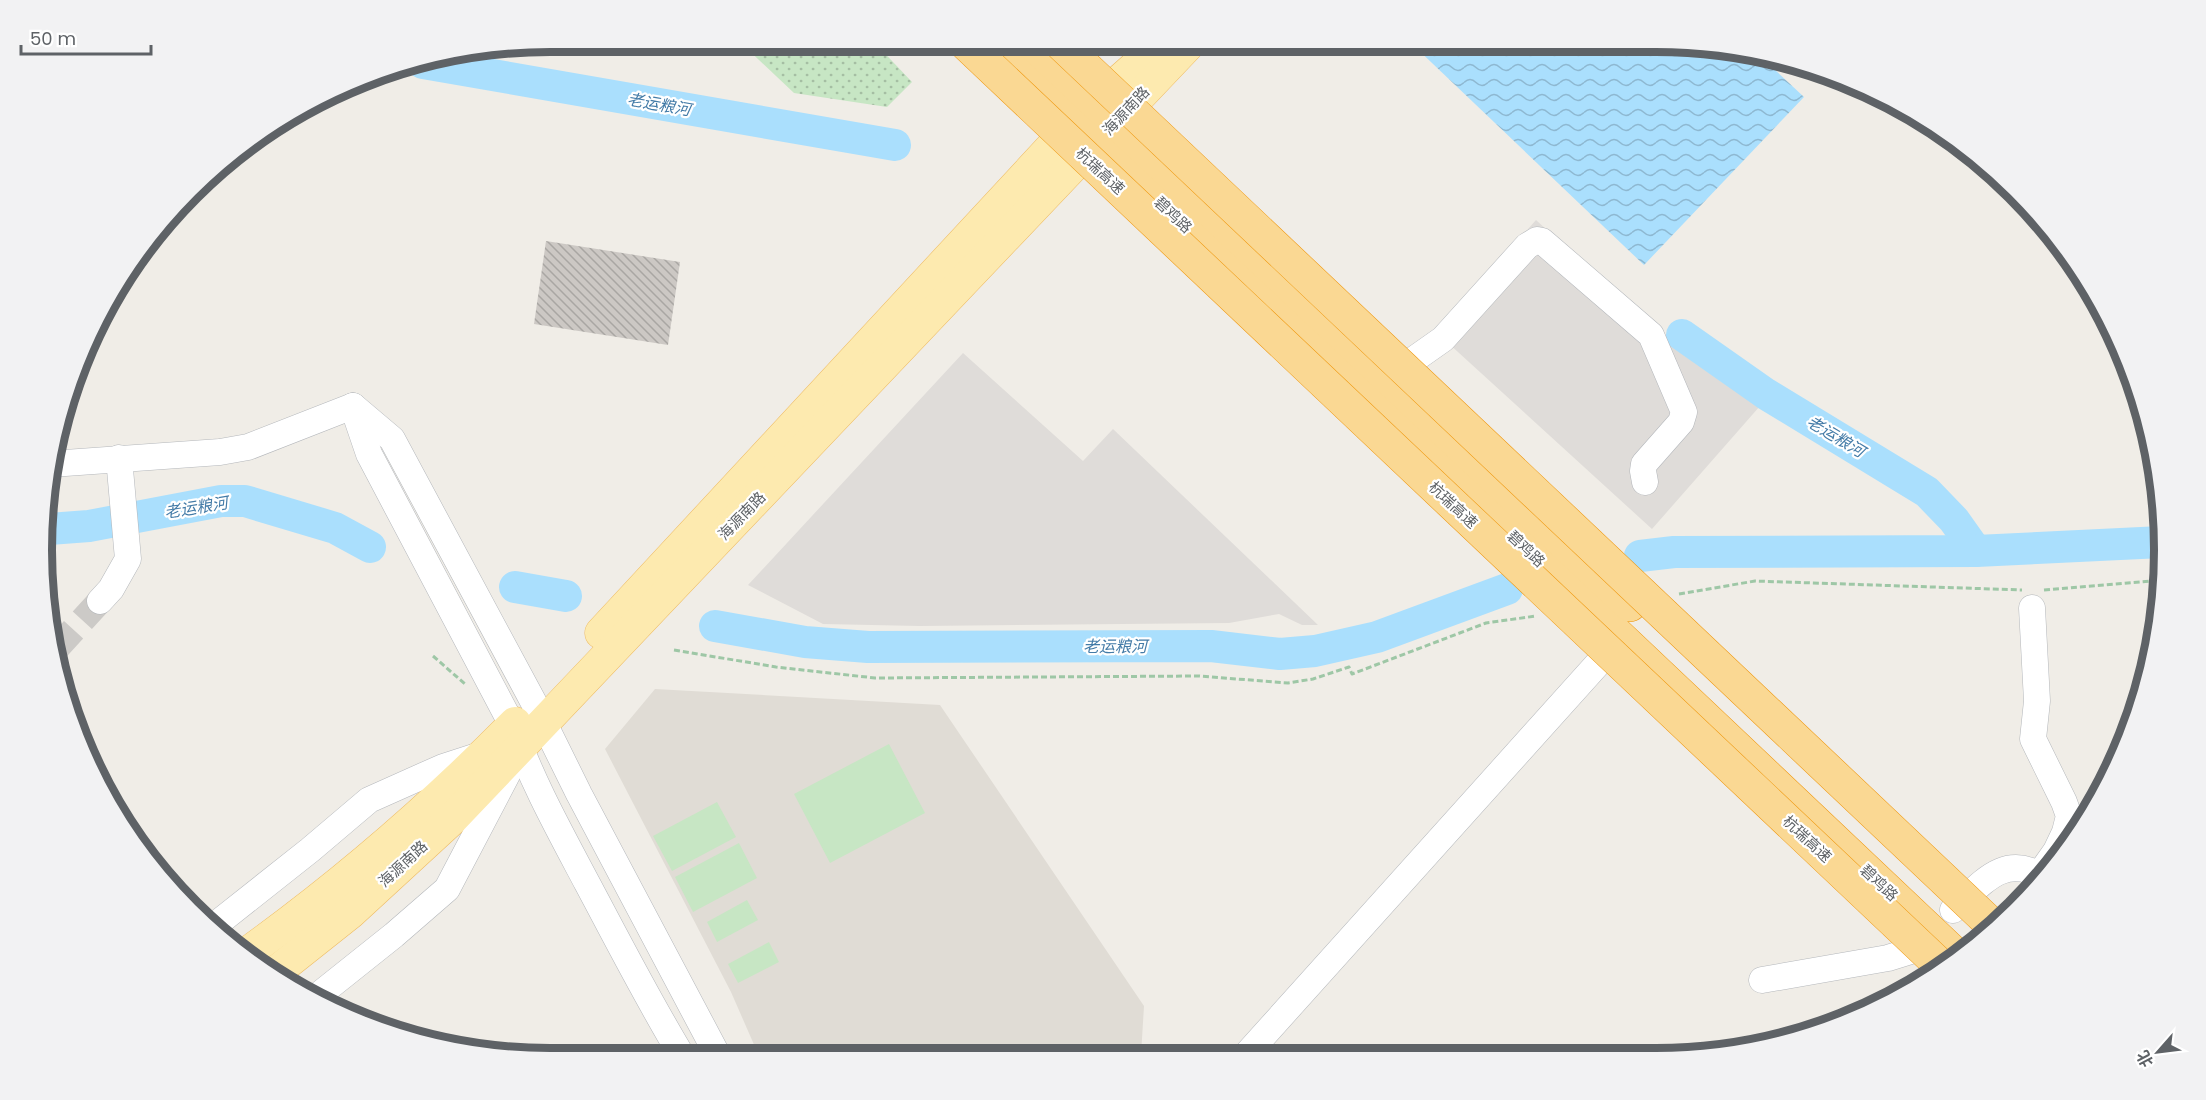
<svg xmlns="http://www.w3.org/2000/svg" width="2206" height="1100" viewBox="0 0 2206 1100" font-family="Poppins,'Noto Sans SC',sans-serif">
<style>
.industrial{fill:#dfdcd9}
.education{fill:#e0dcd5}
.green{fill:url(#green-dots)}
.pitch{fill:#c7e6c4}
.water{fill:url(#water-waves)}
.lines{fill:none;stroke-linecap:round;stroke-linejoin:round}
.river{stroke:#aadffd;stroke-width:32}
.building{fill:url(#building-back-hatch)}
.minor-tunnel{stroke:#cccac7;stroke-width:26;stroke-dasharray:26 13;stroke-linecap:butt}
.minor-casing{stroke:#b4b7bb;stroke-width:27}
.major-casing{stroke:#eebb62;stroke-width:33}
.highway-casing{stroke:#ef9407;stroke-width:34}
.path{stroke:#9ec7a6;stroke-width:3;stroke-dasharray:6 3;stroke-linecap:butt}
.minor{stroke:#fff;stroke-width:26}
.major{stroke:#fdeaaf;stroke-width:32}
.highway{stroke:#fad893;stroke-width:33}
.highway-bridge-casing{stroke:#ef9407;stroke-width:34;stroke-linecap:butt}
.highway-bridge{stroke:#fad893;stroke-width:33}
.labels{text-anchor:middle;stroke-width:4.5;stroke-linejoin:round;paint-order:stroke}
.street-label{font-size:15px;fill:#5e6266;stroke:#fff}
.water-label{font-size:16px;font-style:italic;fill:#437ba7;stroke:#fff}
.rim{fill:none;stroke:#5e6266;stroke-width:8}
</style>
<defs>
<pattern id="green-dots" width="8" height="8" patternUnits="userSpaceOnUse" patternTransform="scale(1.5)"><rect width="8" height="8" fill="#c7e6c4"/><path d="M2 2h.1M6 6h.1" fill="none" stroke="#a5bea3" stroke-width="1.8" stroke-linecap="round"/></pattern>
<pattern id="water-waves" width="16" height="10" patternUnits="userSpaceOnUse" patternTransform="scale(1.5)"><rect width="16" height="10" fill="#aadffd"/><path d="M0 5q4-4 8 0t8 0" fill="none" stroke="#8eb8d1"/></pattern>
<pattern id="building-back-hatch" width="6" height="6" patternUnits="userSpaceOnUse" patternTransform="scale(1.5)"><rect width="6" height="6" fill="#ccc8c4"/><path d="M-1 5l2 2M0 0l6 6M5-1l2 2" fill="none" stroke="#a9a6a3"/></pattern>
</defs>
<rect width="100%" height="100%" fill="#f0ede7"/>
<!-- industrial -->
<g class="industrial">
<polygon points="1536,220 1669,342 1760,406 1652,529 1436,332"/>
<polygon points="963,353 1083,461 1113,429 1318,625 1302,625 1279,614 1229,623 920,626 823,624 748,585"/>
</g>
<!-- education -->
<polygon class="education" points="655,689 940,705 1144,1006 1141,1055 759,1056 731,992 605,749"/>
<!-- green -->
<polygon class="green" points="740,42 874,42 912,82 887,107 794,93"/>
<!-- pitch -->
<g class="pitch">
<polygon points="889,744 925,813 830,863 794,794"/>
<polygon points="717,802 736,837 672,871 653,836"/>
<polygon points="739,843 757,878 693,912 675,877"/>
<polygon points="747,900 758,920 717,942 707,922"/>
<polygon points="769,942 779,962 738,983 728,964"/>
</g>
<!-- water -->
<polygon class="water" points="1411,43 1689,43 1759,55 1804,97 1644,265"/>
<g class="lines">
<!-- river -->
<g class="river">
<polyline points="423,63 895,145"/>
<polyline points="1682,335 1766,394 1927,492 1954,520 1976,551"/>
<polyline points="49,529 89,526 221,501 245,501 335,528 370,547"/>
<polyline points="1640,556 1674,552 1976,551 2162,542"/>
<polyline points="515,587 566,596"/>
<polyline points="715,626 805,642 868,647 1211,646 1280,654 1315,651 1377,637 1507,589"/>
</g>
</g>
<!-- building -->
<polygon class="building" points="546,241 680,262 668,345 534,324"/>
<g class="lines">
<!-- minor-tunnel -->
<polyline class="minor-tunnel" points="56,649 100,601"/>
<!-- minor casing -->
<g class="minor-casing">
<g id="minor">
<polyline points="1393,382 1416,358 1443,339 1527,246 1537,240 1542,241 1651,335 1684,412 1681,422 1644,464 1643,471 1645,482"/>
<polyline points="353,406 392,439 534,703 579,794 718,1056"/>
<path d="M 353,407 L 369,454 L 512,725 C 531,780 560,832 587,883 C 618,941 648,1000 682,1056"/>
<polyline points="51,464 220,452 248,447 353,406"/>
<polyline points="100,601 111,589 128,559 119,458"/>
<polyline points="2032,608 2037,701 2033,739 2064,802 2069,816 2065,832 2056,851 2039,875"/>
<path d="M 1953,910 C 1981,885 2003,852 2043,877"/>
<polyline points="214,926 310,850 369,800 443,767 483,754"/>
<polyline points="1762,980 1888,958 1936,943"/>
<polyline points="315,998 394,935 447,889 511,767"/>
<polyline points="1246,1055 1620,639"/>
</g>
</g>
<!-- major casing -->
<g class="major-casing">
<g id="major">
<path d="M 601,633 L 1075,122 C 1102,94 1133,71 1160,43"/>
<path d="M 250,951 C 344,883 433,806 515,723"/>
<polyline points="277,971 350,913 451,820 1190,43"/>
</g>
</g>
<!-- highway casing -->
<g class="highway-casing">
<g id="highway">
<polyline points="991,42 1957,956"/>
<polyline points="1031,42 1630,605"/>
</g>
</g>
<!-- path -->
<g class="path">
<polyline points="2044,590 2163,580"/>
<polyline points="1679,594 1755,581 2022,590"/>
<polyline points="674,650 776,667 875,678 1199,676 1288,683 1313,679 1349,667 1352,674 1486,623 1536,616"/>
<polyline points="433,656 465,684"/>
</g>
<!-- minor -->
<use href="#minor" class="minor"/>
<!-- major -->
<use href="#major" class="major"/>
<!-- highway -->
<use href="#highway" class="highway"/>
<!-- highway-bridge casing -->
<g class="highway-bridge-casing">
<g id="highway-bridge">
<polyline points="964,42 1943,968"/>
<polyline points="1059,42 1992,925"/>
</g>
</g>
<!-- highway-bridge -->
<use href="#highway-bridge" class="highway-bridge"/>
</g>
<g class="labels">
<!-- street labels -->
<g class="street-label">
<text transform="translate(1126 111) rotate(-47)" y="5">海源南路</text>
<text transform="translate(1100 171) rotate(43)" y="5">杭瑞高速</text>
<text transform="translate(1173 215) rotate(43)" y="5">碧鸡路</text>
<text transform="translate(1453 505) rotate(43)" y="5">杭瑞高速</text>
<text transform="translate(742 516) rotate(-46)" y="5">海源南路</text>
<text transform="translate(1526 549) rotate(43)" y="5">碧鸡路</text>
<text transform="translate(1807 839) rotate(43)" y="5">杭瑞高速</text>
<text transform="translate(403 864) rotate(-43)" y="5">海源南路</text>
<text transform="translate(1879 883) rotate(43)" y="5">碧鸡路</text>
</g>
<!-- water labels -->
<g class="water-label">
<text transform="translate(659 104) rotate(10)" y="6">老运粮河</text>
<text transform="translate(1836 436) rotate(31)" y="6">老运粮河</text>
<text transform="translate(196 507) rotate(-9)" y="6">老运粮河</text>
<text x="1115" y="652">老运粮河</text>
</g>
</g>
<!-- crop -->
<path d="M0 0H2206V1100H0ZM550 52H1656A498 498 0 0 1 2154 550V550A498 498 0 0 1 1656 1048H550A498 498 0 0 1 52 550V550A498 498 0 0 1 550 52Z" fill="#f2f2f3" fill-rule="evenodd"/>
<path class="rim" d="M550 52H1656A498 498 0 0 1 2154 550V550A498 498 0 0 1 1656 1048H550A498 498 0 0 1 52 550V550A498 498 0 0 1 550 52Z"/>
<!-- north arrow -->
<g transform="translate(2158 1052) rotate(242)" stroke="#ffffff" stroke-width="4.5" paint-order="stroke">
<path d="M0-4.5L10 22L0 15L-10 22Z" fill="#5e6266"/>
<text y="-9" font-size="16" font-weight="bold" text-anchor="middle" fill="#5e6266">北</text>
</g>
<!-- scale -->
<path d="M21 45v9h130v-9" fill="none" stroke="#5e6266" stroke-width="3"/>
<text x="30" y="45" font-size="18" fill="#5e6266" stroke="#ffffff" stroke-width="4.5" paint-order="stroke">50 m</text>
</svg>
